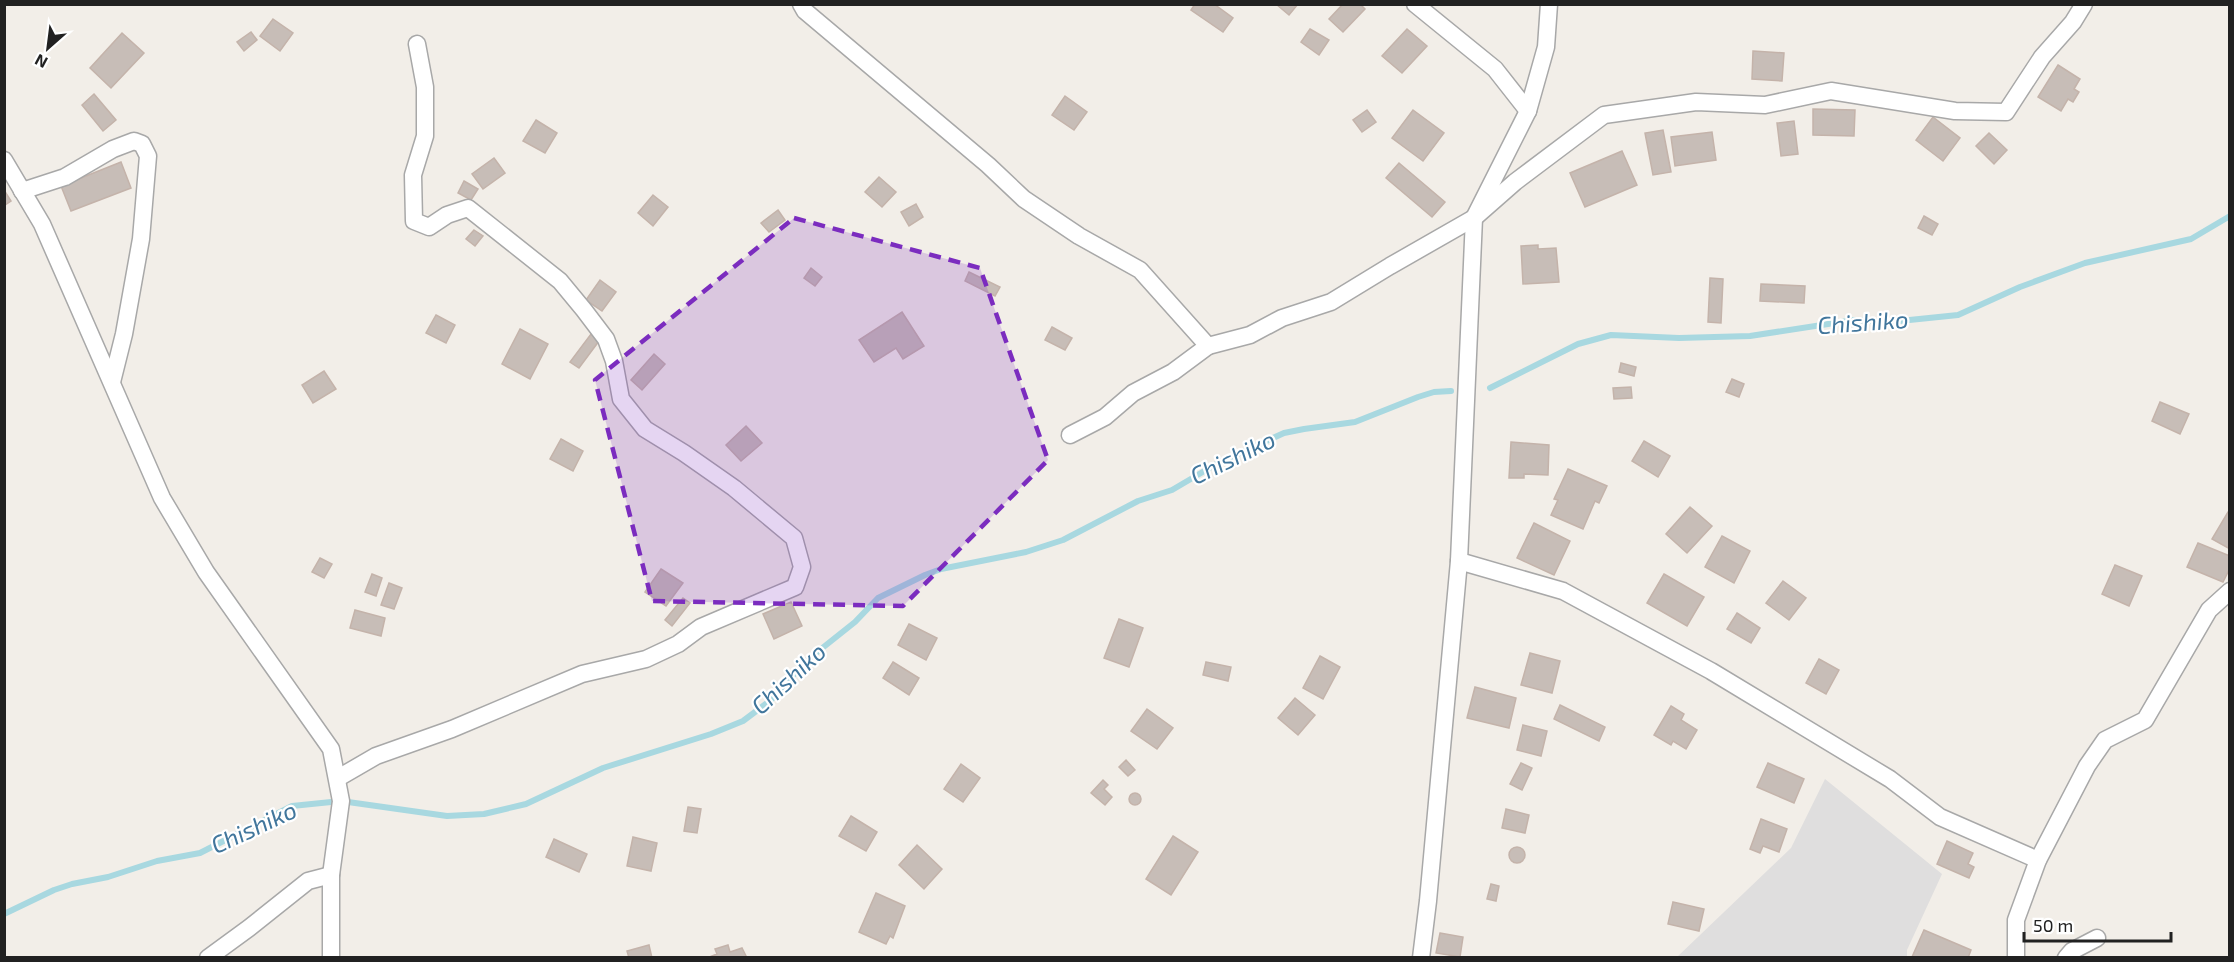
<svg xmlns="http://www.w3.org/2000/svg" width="2234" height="962" viewBox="0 0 2234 962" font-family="'Exo 2',sans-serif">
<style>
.residential{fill:#dfdede}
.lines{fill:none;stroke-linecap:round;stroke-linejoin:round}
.stream{stroke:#a8d8e0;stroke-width:6}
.building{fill:#c7bdb7;stroke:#c4b3aa;stroke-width:1.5}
.street-casing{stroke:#a8a8a8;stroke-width:19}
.street{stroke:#fff;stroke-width:16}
.marked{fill:#7b2cbf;fill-opacity:0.2;stroke:#7b2cbf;stroke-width:4.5;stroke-dasharray:12 8;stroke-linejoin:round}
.labels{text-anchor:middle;stroke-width:4.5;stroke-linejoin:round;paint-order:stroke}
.water-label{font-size:24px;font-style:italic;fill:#41769c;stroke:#fff}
</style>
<rect width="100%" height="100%" fill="#f2eee8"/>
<!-- residential -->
<polygon class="residential" points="1825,779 1942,874 1907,950 1907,957 1677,957 1791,848"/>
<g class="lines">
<!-- stream -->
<g class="stream">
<polyline points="1490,388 1578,344 1611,335 1679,338 1750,336 1854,320 1890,322 1958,315 2020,287 2085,263 2191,239 2230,216"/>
<polyline points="4,914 54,890 72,884 108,877 157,861 200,853 292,806 341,801 447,816 484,814 526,804 603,768 711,734 743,721 771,700 806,661 855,622 878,598 925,575 941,569 1026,552 1063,540 1138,501 1172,490 1218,463 1284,433 1304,429 1355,422 1418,397 1434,392 1451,391"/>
</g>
</g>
<!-- building -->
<g class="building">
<polygon points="1195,4 1214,4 1233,18 1223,32 1191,10"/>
<polygon points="1276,4 1298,4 1289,15"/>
<polygon points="1343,4 1360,4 1365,9 1343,32 1329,19"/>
<polygon points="273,19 293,33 280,51 260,36"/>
<polygon points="1310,29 1329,40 1319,55 1301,42"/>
<polygon points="1407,29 1427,46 1402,73 1382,56"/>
<polygon points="251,32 257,40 244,51 237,42"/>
<polygon points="122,33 144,53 111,88 90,68"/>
<polygon points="1753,51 1784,53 1782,81 1752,79"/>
<polygon points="2058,65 2080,79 2074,89 2079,92 2073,102 2068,99 2061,111 2038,97"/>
<polygon points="94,94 116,120 103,131 82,105"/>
<polygon points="1065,96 1087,112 1074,130 1052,115"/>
<polygon points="1813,109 1855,110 1854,136 1813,135"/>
<polygon points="1367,110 1376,122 1362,132 1353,120"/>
<polygon points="1413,110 1444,133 1423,161 1392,138"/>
<polygon points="1933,117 1960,138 1943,161 1916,140"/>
<polygon points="536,120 557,133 545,153 523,141"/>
<polygon points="1794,121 1798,154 1781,156 1777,123"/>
<polygon points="1663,130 1671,172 1653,175 1645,133"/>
<polygon points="1712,132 1716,160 1675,166 1671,137"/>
<polygon points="1989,133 2007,150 1994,164 1976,146"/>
<polygon points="1622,151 1637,185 1585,207 1570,173"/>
<polygon points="494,158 505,173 483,189 472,174"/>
<polygon points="121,162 131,188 71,211 61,186"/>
<polygon points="1399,163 1445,202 1432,217 1386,178"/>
<polygon points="879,177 896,192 882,207 865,192"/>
<polygon points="464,181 478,189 471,200 458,193"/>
<polygon points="4,190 11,201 5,205 4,204"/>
<polygon points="653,195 668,207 653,226 638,213"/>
<polygon points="916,204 923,217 909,226 901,212"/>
<polygon points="778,210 785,220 769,232 761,223"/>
<polygon points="1924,216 1938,224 1932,235 1918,228"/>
<polygon points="474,230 483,236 475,246 466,239"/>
<polygon points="1538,245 1538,249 1556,248 1559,282 1523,284 1521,246"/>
<polygon points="811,268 822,277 815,286 804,278"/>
<polygon points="969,272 1000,287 995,296 965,281"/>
<polygon points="1710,278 1723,279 1721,323 1708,322"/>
<polygon points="600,280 616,292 602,311 586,300"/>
<polygon points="1761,284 1805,286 1804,303 1760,301"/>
<polygon points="902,312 924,346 903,359 896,348 874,362 859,340"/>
<polygon points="436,315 455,325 446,343 426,333"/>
<polygon points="1052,327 1072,338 1065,350 1045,340"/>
<polygon points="520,329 548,344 530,379 502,364"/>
<polygon points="591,334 599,341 579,368 570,362"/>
<polygon points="654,354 665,364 642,390 631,380"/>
<polygon points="1621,363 1636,367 1634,376 1619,372"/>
<polygon points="324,371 336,389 313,403 302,385"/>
<polygon points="1732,379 1744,384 1739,397 1726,392"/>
<polygon points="1631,387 1632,398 1614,399 1613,388"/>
<polygon points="2160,402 2189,414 2180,434 2152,421"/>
<polygon points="746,426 762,443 741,461 726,445"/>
<polygon points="561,439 583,451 573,471 550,459"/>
<polygon points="1644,441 1670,456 1658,477 1632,461"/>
<polygon points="1511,442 1549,445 1548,475 1524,474 1524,478 1509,478"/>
<polygon points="1568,469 1607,486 1599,503 1595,501 1583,529 1551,515 1558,500 1554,499"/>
<polygon points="1690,507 1712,526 1687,553 1666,534"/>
<polygon points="2228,512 2230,512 2230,549 2212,539"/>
<polygon points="1534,523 1570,541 1554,575 1517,558"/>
<polygon points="1722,536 1750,551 1734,583 1705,567"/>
<polygon points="2198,543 2230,556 2230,568 2223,582 2187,567"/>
<polygon points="320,558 332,564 324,578 312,572"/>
<polygon points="2115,565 2142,576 2129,606 2102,594"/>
<polygon points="661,569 683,583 666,606 645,592"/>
<polygon points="372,574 382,578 376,596 365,592"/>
<polygon points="1664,574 1704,597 1687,626 1647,603"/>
<polygon points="1783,581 1806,598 1789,620 1766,603"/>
<polygon points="389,583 402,588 394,609 381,605"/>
<polygon points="683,598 690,603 672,626 665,620"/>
<polygon points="791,602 802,626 774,639 763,614"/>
<polygon points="355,610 385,618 381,636 350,628"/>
<polygon points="1737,613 1760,628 1751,643 1727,629"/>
<polygon points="1119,619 1143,628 1129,667 1104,658"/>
<polygon points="909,624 937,638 926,660 898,645"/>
<polygon points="1530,653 1560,661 1552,693 1521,685"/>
<polygon points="1320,656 1340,667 1323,699 1303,688"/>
<polygon points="1819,659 1839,670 1826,694 1806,683"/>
<polygon points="893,662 919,678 909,695 883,678"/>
<polygon points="1206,662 1231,667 1228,681 1203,675"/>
<polygon points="1475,687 1516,698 1509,728 1467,718"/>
<polygon points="1295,698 1315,715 1298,735 1278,718"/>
<polygon points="1560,705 1605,727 1599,741 1554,719"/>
<polygon points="1671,706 1684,714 1681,720 1697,730 1686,749 1673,741 1671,745 1654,735"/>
<polygon points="1147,709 1173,728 1157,749 1131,731"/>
<polygon points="1523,725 1547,731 1541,756 1517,750"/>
<polygon points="1126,760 1135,770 1128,776 1119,767"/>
<polygon points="1521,763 1532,768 1522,790 1510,784"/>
<polygon points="1768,763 1804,779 1794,803 1757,787"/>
<polygon points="961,764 980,778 963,802 944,789"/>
<polygon points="1103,780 1108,785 1104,789 1112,797 1105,805 1091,793"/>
<circle cx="1135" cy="799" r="6"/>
<polygon points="688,807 701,809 697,833 684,831"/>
<polygon points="1506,809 1529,815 1525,833 1502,828"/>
<polygon points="851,816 877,832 866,851 839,836"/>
<polygon points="1761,819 1787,829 1779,852 1763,846 1760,853 1750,849"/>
<polygon points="1173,836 1198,852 1171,895 1146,879"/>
<polygon points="633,837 657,843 651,871 627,866"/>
<polygon points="554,839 587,854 579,872 546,857"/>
<polygon points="1947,841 1973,853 1968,864 1974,867 1969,878 1937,864"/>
<polygon points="917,845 942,869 924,889 899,865"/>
<circle cx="1517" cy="855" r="8"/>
<polygon points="1491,884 1499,886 1496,901 1487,899"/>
<polygon points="876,893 905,906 893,938 890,936 886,944 859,932"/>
<polygon points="1673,902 1704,909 1699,931 1668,924"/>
<polygon points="1924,930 1971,950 1968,958 1912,957"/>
<polygon points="1440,933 1463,937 1460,957 1436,953"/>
<polygon points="649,945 652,958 629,958 627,951"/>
<polygon points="728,945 730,952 742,948 747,958 707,958 717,954 715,949"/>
</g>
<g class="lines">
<!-- street casing -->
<g class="street-casing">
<g id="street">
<polyline points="801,4 805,11 988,165 1024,199 1079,236 1140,270 1208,346 1250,335 1282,318 1331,302 1390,266 1474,218 1515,182 1604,115 1696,102 1765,105 1831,91 1955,111 2006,112 2042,57 2073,22 2084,4"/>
<polyline points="1415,4 1495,69 1528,111"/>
<polyline points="4,160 42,224 162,498 206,572 331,749 341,801 331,875 331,958"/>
<polyline points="22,191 65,177 113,149 134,141 142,144 148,156 141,239 124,334 112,382"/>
<polyline points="1070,435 1105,417 1133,393 1173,372 1208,346"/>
<polyline points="1459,561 1563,591 1711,671 1890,779 1940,817 2038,860"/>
<polyline points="338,778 376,756 452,729 582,674 646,659 678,644 701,627 795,587 802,567 794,538 734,488 684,453 645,429 621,399 614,361 606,339 584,310 560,281 468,208 447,215 429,227 414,221 413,175 425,136 425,87 417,44"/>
<polyline points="208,958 249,928 308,881 331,875"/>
<polyline points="1421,958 1428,901 1459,561 1474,218 1528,111 1546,47 1549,4"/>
<polyline points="2016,958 2016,920 2038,860 2087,766 2105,740 2145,720 2209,610 2230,591"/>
<polyline points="2066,958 2072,951 2097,938"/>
</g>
</g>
<!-- street -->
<use href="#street" class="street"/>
</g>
<!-- marked area -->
<path class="marked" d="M 794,218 L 980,268 L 1048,460 L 903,606 L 652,601 L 595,380 Z"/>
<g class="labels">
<!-- water labels -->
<g class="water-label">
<text transform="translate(1863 323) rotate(-4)" y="8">Chishiko</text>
<text transform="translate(1233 458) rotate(-26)" y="8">Chishiko</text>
<text transform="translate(789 679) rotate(-43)" y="8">Chishiko</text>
<text transform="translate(254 828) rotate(-25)" y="8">Chishiko</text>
</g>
</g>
<!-- border -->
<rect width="2234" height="962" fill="none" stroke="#212121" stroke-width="12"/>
<!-- north arrow -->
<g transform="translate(48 48) rotate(208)" stroke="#ffffff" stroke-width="4.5" paint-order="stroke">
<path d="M0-4.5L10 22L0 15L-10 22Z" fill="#212121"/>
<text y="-9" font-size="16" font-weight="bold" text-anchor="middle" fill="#212121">N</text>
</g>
<!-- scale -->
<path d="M2024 932v9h147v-9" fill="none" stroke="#212121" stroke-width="3"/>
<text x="2033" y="932" font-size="18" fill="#212121" stroke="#ffffff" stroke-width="4.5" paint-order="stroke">50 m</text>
</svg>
